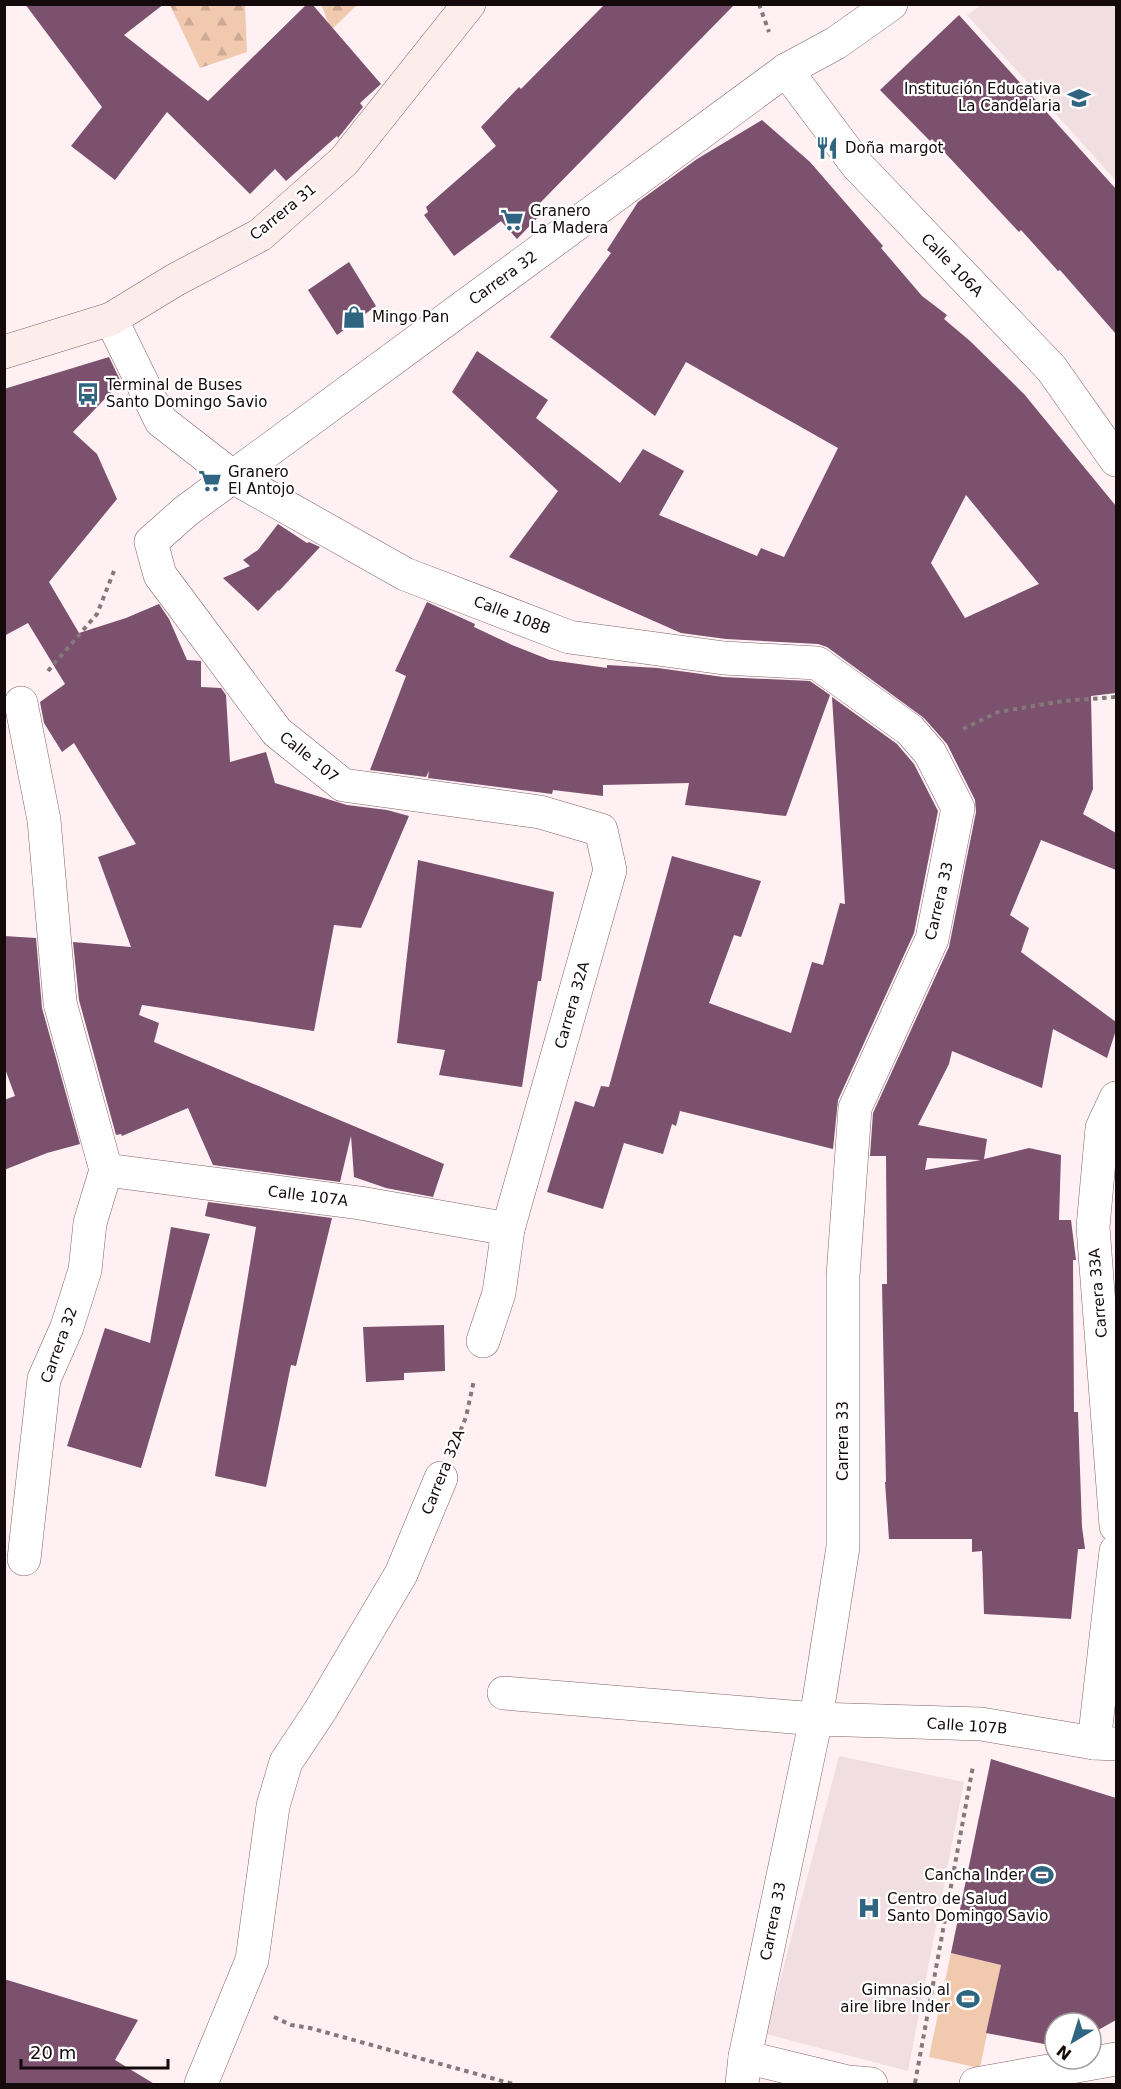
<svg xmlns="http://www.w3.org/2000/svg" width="1121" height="2089" viewBox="0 0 1121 2089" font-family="'DejaVu Sans',sans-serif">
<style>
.built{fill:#f1dee2}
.forest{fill:url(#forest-firs)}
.green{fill:#f1c9ae}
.building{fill:#7b516e;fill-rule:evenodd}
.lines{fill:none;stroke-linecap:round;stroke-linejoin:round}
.street-casing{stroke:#826269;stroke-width:34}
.secondary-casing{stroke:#826269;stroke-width:34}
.path{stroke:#85787b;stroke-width:4;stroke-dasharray:4.5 4.5;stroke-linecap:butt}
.street{stroke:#fff;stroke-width:33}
.secondary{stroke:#fdedea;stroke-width:33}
.labels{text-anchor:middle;stroke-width:4.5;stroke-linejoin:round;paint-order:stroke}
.poi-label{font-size:15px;fill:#14090b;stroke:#fff;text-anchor:start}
.street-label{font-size:15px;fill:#14090b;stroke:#fff}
</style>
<defs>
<pattern id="forest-firs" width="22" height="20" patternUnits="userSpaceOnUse" patternTransform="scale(1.5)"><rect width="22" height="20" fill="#f1c9ae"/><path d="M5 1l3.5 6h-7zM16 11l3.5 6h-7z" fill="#ceab94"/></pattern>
</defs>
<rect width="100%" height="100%" fill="#fff0f3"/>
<!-- built -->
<g class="built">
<polygon points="981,5 1116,5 1116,181 967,15"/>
<polygon points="839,1756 964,1782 908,2071 766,2034"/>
</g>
<!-- forest -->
<g class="forest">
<polygon points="321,4 357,5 331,30"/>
<polygon points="170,5 245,5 247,52 200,68"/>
</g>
<!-- green -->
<polygon class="green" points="951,1953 1001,1965 980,2068 929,2057"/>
<!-- building -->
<g class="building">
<polygon points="25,4 164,4 124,35 208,101 307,4 312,4 381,84 360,103 363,107 338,138 337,136 286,181 275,169 250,194 167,112 115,180 71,146 102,107"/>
<polygon points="605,4 735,4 540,203 545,210 517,239 501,221 454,256 424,215 428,212 426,207 496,146 481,127 519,87 521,89"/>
<polygon points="959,15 1116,189 1116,334 1060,270 1058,271 1021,230 1019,232 932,139 930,141 880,90"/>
<path d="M 762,120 L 810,162 L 883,246 L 881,248 L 922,296 L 947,315 L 944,319 L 970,341 L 1024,394 L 1116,506 L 1116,693 L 1091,696 L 1093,789 L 1083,814 L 1116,833 L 1116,870 L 1041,840 L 1010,915 L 1029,928 L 1021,952 L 1116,1022 L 1116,1030 L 1107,1058 L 1053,1029 L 1042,1088 L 952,1051 L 949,1064 L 918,1125 L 987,1139 L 984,1159 L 1029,1148 L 1061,1155 L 1059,1220 L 1071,1220 L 1076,1260 L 1073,1260 L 1074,1412 L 1078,1412 L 1082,1527 L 1085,1549 L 1078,1549 L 1071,1619 L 984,1614 L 982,1551 L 972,1552 L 972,1539 L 889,1539 L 885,1482 L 886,1482 L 882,1284 L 887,1284 L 886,1156 L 870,1156 L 873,1113 L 949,947 L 976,812 L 975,800 L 947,744 L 924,718 L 827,647 L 818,644 L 726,639 L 681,633 L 509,557 L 558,491 L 452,392 L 477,351 L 548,400 L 536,418 L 620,483 L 643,449 L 684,471 L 659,515 L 757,556 L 761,548 L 784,557 L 838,448 L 686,362 L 655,416 L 550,337 L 611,253 L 607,250 L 638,202 L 697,159 ZM 966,495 L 1039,584 L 965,618 L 931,563 ZM 927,1158 L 981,1160 L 925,1170 Z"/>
<polygon points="349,262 376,306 337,335 308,290"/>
<polygon points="109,357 121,382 73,432 97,454 117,499 49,582 79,633 126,618 159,604 169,619 187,660 201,661 201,687 221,688 226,695 230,762 266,752 275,783 347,805 387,810 409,816 361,928 334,925 314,1031 142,1005 139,1015 159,1023 154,1042 444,1164 433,1197 386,1188 354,1177 351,1136 340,1182 213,1165 188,1108 122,1136 121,1134 116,1135 79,1000 73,942 131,947 98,857 136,844 74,743 62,752 44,723 40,702 65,684 28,623 4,636 4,389"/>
<polygon points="278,524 307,543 309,542 320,547 279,591 278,590 258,611 223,578 250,566 243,560 258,550"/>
<polygon points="427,602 475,624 474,627 512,645 550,660 607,668 607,665 658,668 723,677 810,681 830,695 786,816 685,805 689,783 603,785 603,796 553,790 552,794 428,778 429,771 426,777 370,770 406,676 395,671"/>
<polygon points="832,697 897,744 914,764 938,811 914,933 838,1100 833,1149 680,1111 676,1126 672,1124 663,1154 624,1143 603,1209 547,1192 575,1101 594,1107 601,1086 609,1087 672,856 761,881 741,937 734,935 709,1003 791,1033 812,962 823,965 840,903 845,904"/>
<polygon points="418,860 554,892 541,981 538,981 522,1087 439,1075 445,1050 397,1043"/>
<polygon points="4,936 36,938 42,1008 80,1144 47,1153 4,1170 4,1100 15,1096 4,1066"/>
<polygon points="208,1202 332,1218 296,1366 291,1365 266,1487 215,1476 256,1227 205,1216"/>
<polygon points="171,1227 210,1234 141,1468 67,1446 105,1328 150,1343"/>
<polygon points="444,1325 445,1371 404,1373 404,1380 366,1382 363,1327"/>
<polygon points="991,1759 1116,1798 1116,2020 1091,2034 1091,2023 1055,2023 1055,2046 986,2033 1001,1965 951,1953"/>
<polygon points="4,1979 138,2020 115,2060 156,2085 4,2085"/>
</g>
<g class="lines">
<!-- street casing -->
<g class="street-casing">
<g id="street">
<polyline points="786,70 857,165 1051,368 1116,460"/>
<polyline points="111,319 161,421 233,477 405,574 569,637 724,658 817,663 910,730 930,753 958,808 932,939 855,1108 843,1276 843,1547 816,1719 745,2057 742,2084"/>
<polyline points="21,703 44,820 60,1003 106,1170"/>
<polyline points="1116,1098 1102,1128 1093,1227 1116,1526"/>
<polyline points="106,1170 360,1203 508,1229"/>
<polyline points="483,1341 499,1293 508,1229 610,870 601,830 540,812 343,785 277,732 160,575 151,542 186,511 786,70 836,43 891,4"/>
<polyline points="24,1559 44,1379 67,1327 85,1270 90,1223 106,1170"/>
<polyline points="504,1693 816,1719 981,1724 1094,1743 1116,1744"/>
<polyline points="1094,1743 1116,1551"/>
<polyline points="745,2057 848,2082 871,2084"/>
<polyline points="201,2084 252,1960 273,1806 286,1762 320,1711 401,1574 441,1478"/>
<polyline points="976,2084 1116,2059"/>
</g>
</g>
<!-- secondary casing -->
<g class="secondary-casing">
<polyline id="secondary" points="4,352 111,319 175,280 260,235 344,161 469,4"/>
</g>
<!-- path -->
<g class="path">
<polyline points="759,4 769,32"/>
<polyline points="48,671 97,614 114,571"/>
<polyline points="963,729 998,712 1063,701 1116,697"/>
<polyline points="457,1439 466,1417 474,1380"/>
<polyline points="274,2017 291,2025 310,2028 513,2084"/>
<polyline points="915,2083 973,1766"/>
</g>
<!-- street -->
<use href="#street" class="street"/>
<!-- secondary -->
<use href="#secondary" class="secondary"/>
</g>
<!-- icons -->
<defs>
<g id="school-bare" transform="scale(1.8)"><path d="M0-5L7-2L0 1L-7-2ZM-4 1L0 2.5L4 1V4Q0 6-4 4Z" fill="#2f6580" stroke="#fff" stroke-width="2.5" paint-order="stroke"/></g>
<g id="restaurant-bare" transform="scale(1.8)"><path d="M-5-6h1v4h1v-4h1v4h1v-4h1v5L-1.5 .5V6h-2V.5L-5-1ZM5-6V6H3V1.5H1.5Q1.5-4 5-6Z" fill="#2f6580" stroke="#fff" stroke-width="2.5" paint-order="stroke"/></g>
<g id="supermarket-bare" transform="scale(1.8)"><path d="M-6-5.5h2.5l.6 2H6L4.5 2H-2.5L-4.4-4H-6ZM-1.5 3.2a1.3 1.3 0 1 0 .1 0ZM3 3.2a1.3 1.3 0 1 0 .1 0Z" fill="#2f6580" stroke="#fff" stroke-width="2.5" paint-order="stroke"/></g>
<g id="shop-bare" transform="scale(1.8)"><path d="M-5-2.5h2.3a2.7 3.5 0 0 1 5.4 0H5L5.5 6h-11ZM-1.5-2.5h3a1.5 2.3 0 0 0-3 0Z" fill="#2f6580" stroke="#fff" stroke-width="2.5" paint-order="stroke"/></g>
<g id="bus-bare" transform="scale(1.8)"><path d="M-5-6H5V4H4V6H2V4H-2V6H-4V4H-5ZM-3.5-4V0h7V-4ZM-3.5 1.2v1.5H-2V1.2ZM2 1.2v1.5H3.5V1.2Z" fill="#2f6580" stroke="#fff" stroke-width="2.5" paint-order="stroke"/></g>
<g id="stadium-bare" transform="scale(1.8)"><path d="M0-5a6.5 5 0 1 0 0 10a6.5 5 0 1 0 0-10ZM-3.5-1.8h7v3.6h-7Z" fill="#2f6580" stroke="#fff" stroke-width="2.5" paint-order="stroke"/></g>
<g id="hospital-bare" transform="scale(1.8)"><path d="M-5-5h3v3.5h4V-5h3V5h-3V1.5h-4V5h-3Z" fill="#2f6580" stroke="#fff" stroke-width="2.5" paint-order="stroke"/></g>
</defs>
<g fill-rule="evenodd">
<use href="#school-bare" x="1079" y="98"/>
<use href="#restaurant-bare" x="827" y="148"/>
<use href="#supermarket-bare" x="512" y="220"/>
<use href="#shop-bare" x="354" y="317"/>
<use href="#bus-bare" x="88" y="394"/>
<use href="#supermarket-bare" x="210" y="481"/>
<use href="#stadium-bare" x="1042" y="1875"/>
<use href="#hospital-bare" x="869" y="1908"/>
<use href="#stadium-bare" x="968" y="1999"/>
</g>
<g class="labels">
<!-- poi labels -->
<g class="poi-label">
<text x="1061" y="94" text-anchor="end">Institución Educativa<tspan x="1061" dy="17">La Candelaria</tspan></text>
<text x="845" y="153">Doña margot</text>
<text x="530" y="216">Granero<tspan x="530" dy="17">La Madera</tspan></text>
<text x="372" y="322">Mingo Pan</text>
<text x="106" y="390">Terminal de Buses<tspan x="106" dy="17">Santo Domingo Savio</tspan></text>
<text x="228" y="477">Granero<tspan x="228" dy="17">El Antojo</tspan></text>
<text x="1024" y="1880" text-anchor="end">Cancha Inder</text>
<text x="887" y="1904">Centro de Salud<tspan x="887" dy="17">Santo Domingo Savio</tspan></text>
<text x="950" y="1995" text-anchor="end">Gimnasio al<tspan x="950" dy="17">aire libre Inder</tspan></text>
</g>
<!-- street labels -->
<g class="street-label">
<text transform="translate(283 212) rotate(-39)" y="5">Carrera 31</text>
<text transform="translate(952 265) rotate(46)" y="5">Calle 106A</text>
<text transform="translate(503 278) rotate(-36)" y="5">Carrera 32</text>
<text transform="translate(512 615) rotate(21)" y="5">Calle 108B</text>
<text transform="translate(309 757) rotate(39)" y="5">Calle 107</text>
<text transform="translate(939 901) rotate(-77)" y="5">Carrera 33</text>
<text transform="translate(572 1005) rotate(-74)" y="5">Carrera 32A</text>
<text transform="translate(308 1196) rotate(7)" y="5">Calle 107A</text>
<text transform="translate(1098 1293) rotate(-95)" y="5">Carrera 33A</text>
<text transform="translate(59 1345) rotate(-70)" y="5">Carrera 32</text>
<text transform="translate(843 1441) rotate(-90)" y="5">Carrera 33</text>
<text transform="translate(443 1472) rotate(-68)" y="5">Carrera 32A</text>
<text transform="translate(967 1726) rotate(4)" y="5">Calle 107B</text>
<text transform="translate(773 1921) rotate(-79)" y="5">Carrera 33</text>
</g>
</g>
<!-- border -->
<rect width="1121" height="2089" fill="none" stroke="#14090b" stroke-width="12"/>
<!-- north arrow -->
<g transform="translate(1073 2041) rotate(218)"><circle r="28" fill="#ffffff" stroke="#a19d9d" stroke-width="1.5"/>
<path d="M0-4.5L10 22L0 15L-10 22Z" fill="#2f6580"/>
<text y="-9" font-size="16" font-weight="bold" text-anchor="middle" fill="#14090b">N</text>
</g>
<!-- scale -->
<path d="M21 2059v9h147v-9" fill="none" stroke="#14090b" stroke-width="3"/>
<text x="30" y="2059" font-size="18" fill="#14090b" stroke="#ffffff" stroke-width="4.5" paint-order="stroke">20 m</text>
</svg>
